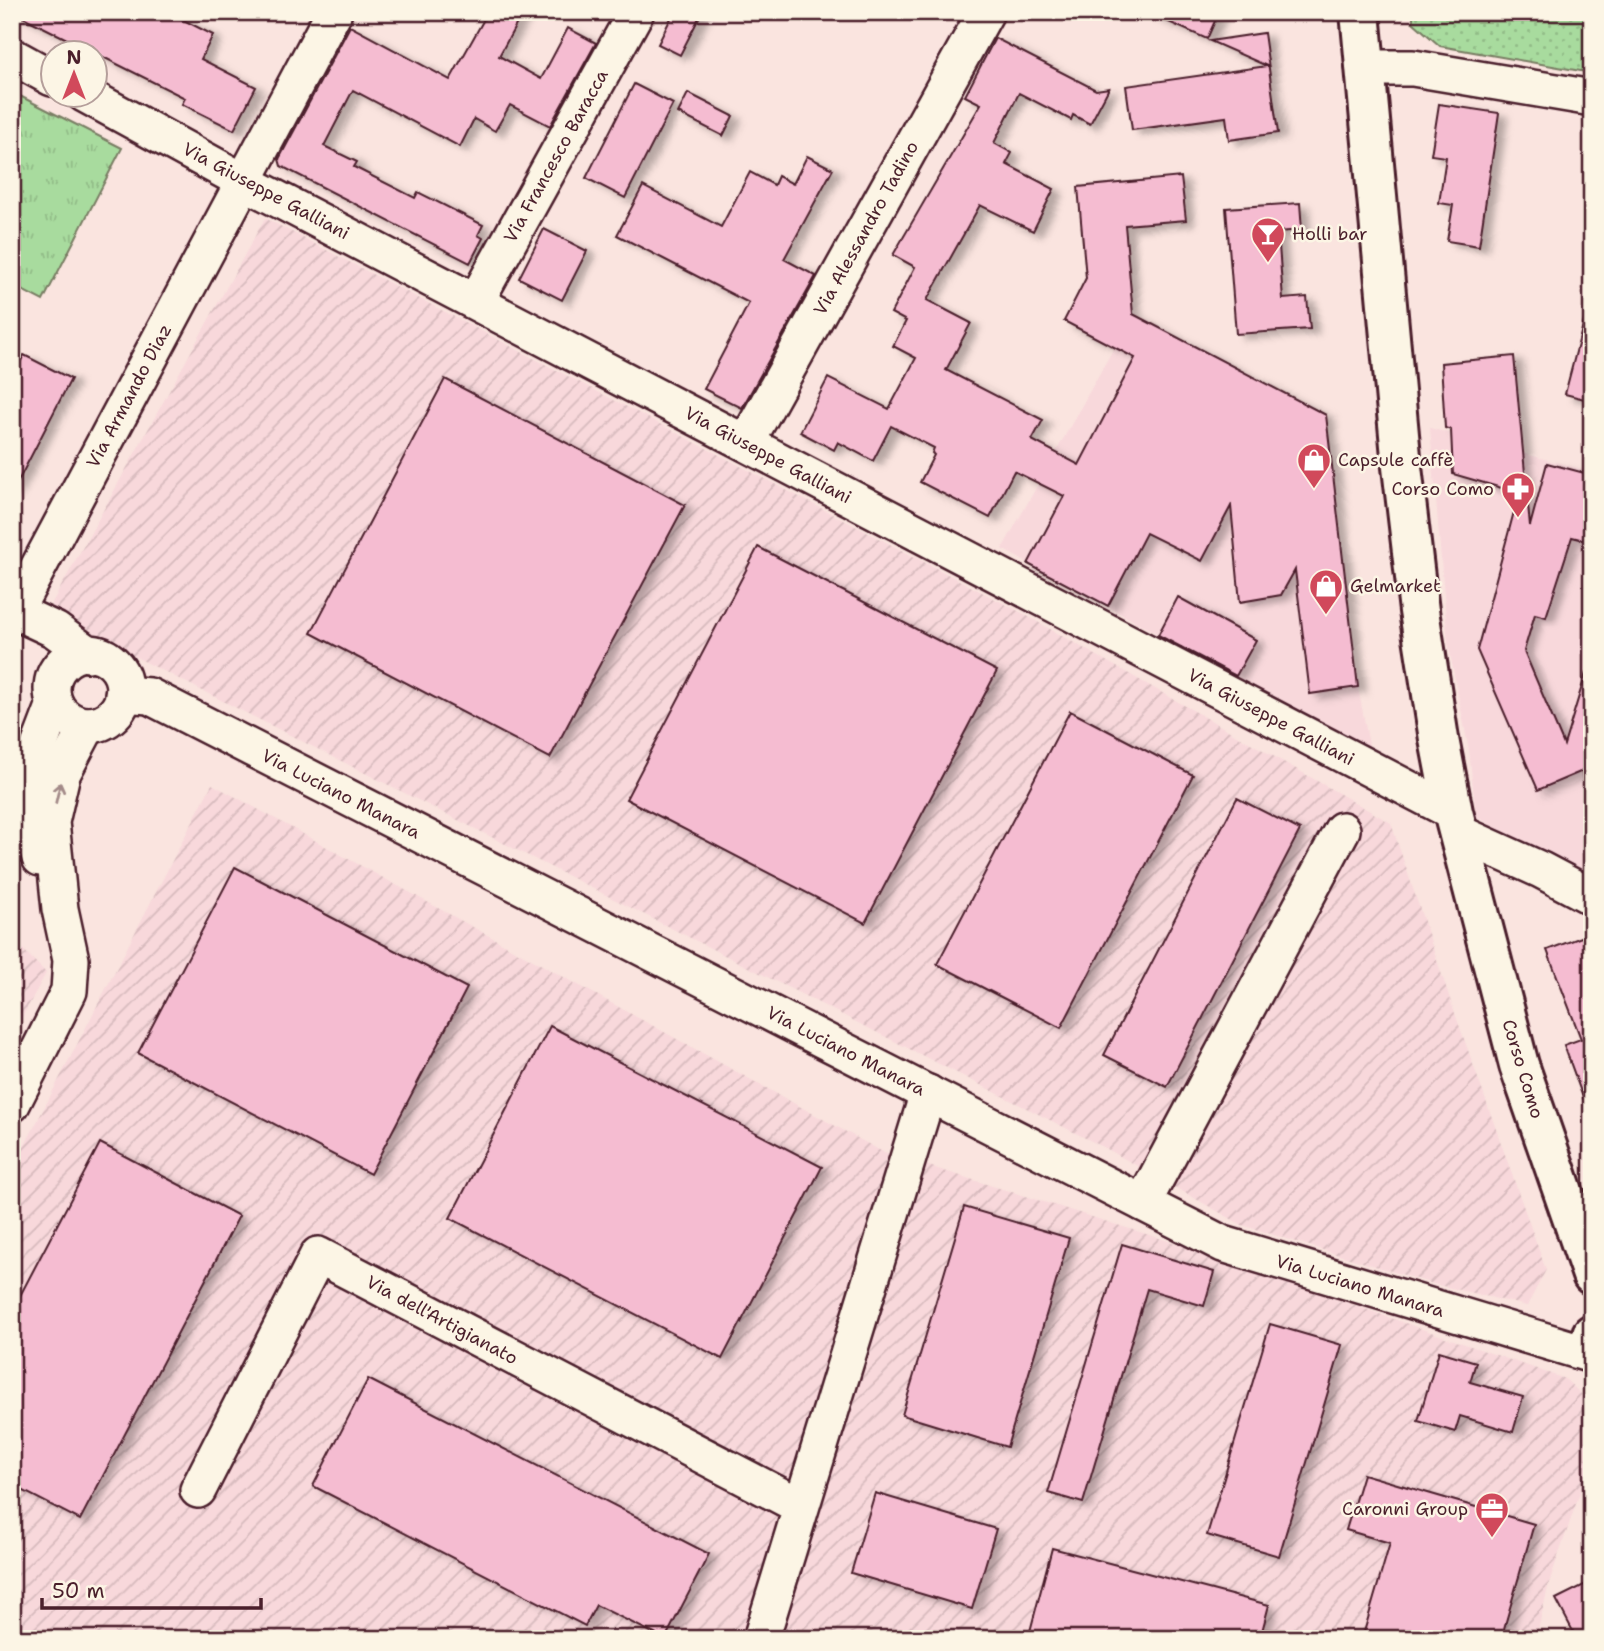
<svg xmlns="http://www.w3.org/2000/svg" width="1604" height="1651" viewBox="0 0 1604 1651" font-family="'Shantell Sans',sans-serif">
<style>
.built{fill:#f8d8db}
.industrial{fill:url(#industrial-furrows)}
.grass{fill:url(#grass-dots);stroke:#797d64;stroke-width:2}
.park{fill:url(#park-tufts);stroke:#797d64;stroke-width:2}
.building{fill:#f5bcd1;stroke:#4a1f2b;stroke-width:2;filter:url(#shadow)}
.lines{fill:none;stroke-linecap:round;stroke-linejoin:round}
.minor-casing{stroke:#4a1f2b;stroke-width:40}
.major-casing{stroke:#4a1f2b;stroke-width:44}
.minor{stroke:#fcf5e5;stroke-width:35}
.major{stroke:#fcf5e5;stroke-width:38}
.oneway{stroke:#a38a88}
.labels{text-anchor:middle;stroke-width:5;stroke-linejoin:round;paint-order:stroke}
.street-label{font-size:18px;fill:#4a1f2b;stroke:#fcf5e5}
.poi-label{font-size:18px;fill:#4a1f2b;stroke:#fcf5e5;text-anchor:start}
</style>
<defs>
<pattern id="industrial-furrows" width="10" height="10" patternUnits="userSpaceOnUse" patternTransform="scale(1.75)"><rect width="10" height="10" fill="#f8d8db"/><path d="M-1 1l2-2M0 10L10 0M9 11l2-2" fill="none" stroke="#d6b9bc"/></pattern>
<pattern id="grass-dots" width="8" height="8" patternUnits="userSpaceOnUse" patternTransform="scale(1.75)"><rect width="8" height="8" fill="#a8db9e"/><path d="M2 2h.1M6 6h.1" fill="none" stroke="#92bc88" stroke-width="1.8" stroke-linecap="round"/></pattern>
<pattern id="park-tufts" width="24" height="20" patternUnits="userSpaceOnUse" patternTransform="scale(1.75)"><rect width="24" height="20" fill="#a8db9e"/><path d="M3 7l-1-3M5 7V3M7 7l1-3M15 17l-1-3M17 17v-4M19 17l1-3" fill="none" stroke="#92bc88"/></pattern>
<filter id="shadow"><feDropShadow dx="8" dy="4.5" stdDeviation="3.5" flood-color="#0004"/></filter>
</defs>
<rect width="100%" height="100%" fill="#fae4df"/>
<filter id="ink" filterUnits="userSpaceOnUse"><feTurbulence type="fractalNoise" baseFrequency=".0143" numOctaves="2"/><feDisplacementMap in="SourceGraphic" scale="14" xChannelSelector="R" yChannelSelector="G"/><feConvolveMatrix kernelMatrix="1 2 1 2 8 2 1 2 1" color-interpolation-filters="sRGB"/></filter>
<g filter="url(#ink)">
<!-- built -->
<g class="built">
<polygon points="1131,317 1153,324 1326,415 1358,687 1370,750 1002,549"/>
<polygon points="1430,428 1592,472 1592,855 1583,881 1476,816 1469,750 1448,643"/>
</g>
<!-- industrial -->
<g class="industrial">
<polygon points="265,218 1020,612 1391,823 1452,1005 1546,1270 1527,1306 1430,1283 1242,1225 1109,1150 47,612"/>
<polygon points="212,784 881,1151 1194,1249 1565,1379 1592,1404 1592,1457 1549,1583 1536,1639 12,1639 12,1170"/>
<polygon points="12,938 46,973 12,1036"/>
</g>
<!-- grass -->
<polygon class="grass" points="1413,12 1592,12 1592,73 1440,46 1413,22"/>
<!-- park -->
<polygon class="park" points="12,92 122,148 43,301 12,285"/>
<!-- building -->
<g class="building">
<polygon points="13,12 168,12 213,35 201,59 256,87 234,130 182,104 185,98"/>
<polygon points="488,12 523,12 499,56 541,79 568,28 596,43 550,126 510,105 495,131 474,119 460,147 353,90 324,146 357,162 354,167 415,198 418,192 483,225 478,235 483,238 470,263 281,166 279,159 350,26 450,80"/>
<polygon points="674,12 702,12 680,55 658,44"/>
<polygon points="1146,12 1219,12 1207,39"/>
<polygon points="1264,33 1278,133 1229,140 1226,117 1132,130 1126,86 1267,66 1210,41"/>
<polygon points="995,38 1096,90 1109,88 1090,124 1073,115 1071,120 1019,93 994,143 1012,153 1006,164 1054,189 1033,231 980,205 927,300 971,323 946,370 1043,420 1032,440 1079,465 1135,358 1064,321 1086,278 1078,187 1181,177 1186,220 1125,225 1133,314 1326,415 1358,687 1310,694 1295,570 1281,595 1240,602 1231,506 1202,561 1146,533 1108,606 1028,564 1064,496 1014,471 990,518 920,482 934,455 932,453 934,448 891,426 873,461 838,442 834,450 800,432 828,378 889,409 916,358 893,346 906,321 891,313 915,267 893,255 981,104 965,96"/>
<polygon points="634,84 673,104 625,198 586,178"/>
<polygon points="688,93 733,116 723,136 678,113"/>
<polygon points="1439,104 1499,113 1479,246 1447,241 1453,205 1439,203 1446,157 1431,155"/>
<polygon points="807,156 833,169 784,259 816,276 742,408 704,389 749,303 617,235 643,186 721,227 750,172 774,185 778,176 793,184"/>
<polygon points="1300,203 1302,230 1278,232 1283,299 1307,297 1310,329 1236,334 1226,208"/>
<polygon points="544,229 587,251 562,300 519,278"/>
<polygon points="1584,321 1592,322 1592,401 1565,394"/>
<polygon points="24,355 71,379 12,493 12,377"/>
<polygon points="1514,356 1530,526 1547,463 1592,475 1592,542 1572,537 1546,617 1535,614 1524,651 1564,745 1586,673 1592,674 1592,767 1538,790 1477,650 1519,493 1453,474 1451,430 1445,428 1441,363"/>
<polygon points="445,379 685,505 550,758 311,633"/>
<polygon points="758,547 997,671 865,923 626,799"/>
<polygon points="1178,597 1256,640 1236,676 1158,635"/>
<polygon points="1070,711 1193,775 1061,1028 937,964"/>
<polygon points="1237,798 1300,830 1167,1087 1104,1055"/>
<polygon points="235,867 467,988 370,1174 138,1053"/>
<polygon points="1592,933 1592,1114 1589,1114 1564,1045 1581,1039 1547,950"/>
<polygon points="550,1026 822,1167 722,1359 450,1218"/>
<polygon points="100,1143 239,1216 80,1520 12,1485 12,1311"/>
<polygon points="964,1207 1069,1238 1007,1447 902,1415"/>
<polygon points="1122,1244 1214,1272 1204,1306 1147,1289 1083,1503 1048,1493"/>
<polygon points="1270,1324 1342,1345 1279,1556 1207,1535"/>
<polygon points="1439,1351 1476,1362 1470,1382 1523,1397 1513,1432 1460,1416 1455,1432 1418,1421"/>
<polygon points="368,1379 709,1554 665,1639 596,1605 585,1626 313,1486"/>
<polygon points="1363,1474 1534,1524 1501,1639 1362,1639 1390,1543 1346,1530"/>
<polygon points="875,1493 996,1529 972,1609 851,1573"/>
<polygon points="1052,1548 1269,1605 1260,1639 1028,1639"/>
<polygon points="1592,1581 1592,1639 1577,1639 1556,1599"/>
</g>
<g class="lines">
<!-- minor casing -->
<g class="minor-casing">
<g id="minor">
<polyline points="12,56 52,78"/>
<polyline points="1364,68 1413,68 1592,98"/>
<polyline points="84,94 243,181 1453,812"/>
<polyline points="476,301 636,12"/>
<polyline points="746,443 986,12"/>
<polyline points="12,610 55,630 88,654"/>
<polyline points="15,611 334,12"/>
<circle cx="88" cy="689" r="36"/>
<polyline points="123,694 149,696 1223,1244 1592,1355"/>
<polyline points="1459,833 1541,870 1592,897"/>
<polyline points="40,858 26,806 31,767 55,704"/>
<polyline points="12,1104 69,991 71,960 60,909 51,822 62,774 88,725"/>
<polyline points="1143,1203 1342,830"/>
<polyline points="198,1490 318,1255 800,1506"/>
<polyline points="761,1639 928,1093"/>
</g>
</g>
<!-- major casing -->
<g class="major-casing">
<g id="major">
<polyline points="1360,12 1402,467 1419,611 1439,739 1453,812 1519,1065 1592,1275"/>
<polyline points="1592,1334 1592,1337"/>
</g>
</g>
<!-- minor -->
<use href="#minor" class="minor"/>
<!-- major -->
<use href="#major" class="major"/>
</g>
<!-- one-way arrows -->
<defs><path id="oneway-shaft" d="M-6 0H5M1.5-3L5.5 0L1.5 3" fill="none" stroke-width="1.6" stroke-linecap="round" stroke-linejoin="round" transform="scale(1.75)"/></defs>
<use class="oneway" href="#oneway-shaft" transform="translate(58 793) rotate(-77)"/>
</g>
<!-- icons -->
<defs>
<g id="bar-pin" transform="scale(1.75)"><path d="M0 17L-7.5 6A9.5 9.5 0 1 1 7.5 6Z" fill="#d1495b" stroke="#fcf5e5"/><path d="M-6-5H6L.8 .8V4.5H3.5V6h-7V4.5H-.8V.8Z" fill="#fff"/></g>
<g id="shop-pin" transform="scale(1.75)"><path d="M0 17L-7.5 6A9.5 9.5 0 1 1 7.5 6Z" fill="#d1495b" stroke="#fcf5e5"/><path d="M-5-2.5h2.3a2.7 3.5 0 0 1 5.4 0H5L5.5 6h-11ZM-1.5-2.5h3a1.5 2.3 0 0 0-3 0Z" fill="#fff"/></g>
<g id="pharmacy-pin" transform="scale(1.75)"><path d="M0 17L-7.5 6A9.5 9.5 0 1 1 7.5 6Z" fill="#d1495b" stroke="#fcf5e5"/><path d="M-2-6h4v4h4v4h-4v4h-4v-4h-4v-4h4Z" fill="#fff"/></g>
<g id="office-pin" transform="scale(1.75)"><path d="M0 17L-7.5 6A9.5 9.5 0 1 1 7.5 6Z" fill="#d1495b" stroke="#fcf5e5"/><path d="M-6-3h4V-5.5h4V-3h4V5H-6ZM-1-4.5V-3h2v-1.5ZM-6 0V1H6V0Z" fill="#fff"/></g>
</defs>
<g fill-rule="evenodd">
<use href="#bar-pin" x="1268" y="234"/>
<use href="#shop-pin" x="1314" y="460"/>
<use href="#pharmacy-pin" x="1518" y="489"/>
<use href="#shop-pin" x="1326" y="586"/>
<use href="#office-pin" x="1492" y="1509"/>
</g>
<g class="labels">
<!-- street labels -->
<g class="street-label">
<text transform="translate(556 156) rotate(-61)" y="6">Via Francesco Baracca</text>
<text transform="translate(266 191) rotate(28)" y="6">Via Giuseppe Galliani</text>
<text transform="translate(866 228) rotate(-61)" y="6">Via Alessandro Tadino</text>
<text transform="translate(129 396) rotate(-62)" y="6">Via Armando Diaz</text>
<text transform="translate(768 455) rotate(28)" y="6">Via Giuseppe Galliani</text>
<text transform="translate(1271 717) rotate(28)" y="6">Via Giuseppe Galliani</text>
<text transform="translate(341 794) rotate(27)" y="6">Via Luciano Manara</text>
<text transform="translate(846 1051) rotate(27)" y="6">Via Luciano Manara</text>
<text transform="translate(1523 1069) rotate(73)" y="6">Corso Como</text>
<text transform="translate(1360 1286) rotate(17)" y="6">Via Luciano Manara</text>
<text transform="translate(442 1320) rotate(28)" y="6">Via dell'Artigianato</text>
</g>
<!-- poi labels -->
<g class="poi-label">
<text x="1292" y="240">Holli bar</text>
<text x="1338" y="466">Capsule caffè</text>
<text x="1494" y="495" text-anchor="end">Corso Como</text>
<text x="1350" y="592">Gelmarket</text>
<text x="1468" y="1515" text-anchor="end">Caronni Group</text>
</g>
</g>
<!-- margin -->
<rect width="1604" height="1651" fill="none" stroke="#fcf5e5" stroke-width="42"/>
<rect x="21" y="21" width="1562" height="1609" fill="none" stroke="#4a1f2b" stroke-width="2.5" filter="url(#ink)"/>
<!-- north arrow -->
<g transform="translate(74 74)"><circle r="33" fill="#fcf5e5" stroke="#b59f9b" stroke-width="2"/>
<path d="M0-5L12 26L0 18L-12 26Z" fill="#d1495b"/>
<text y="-10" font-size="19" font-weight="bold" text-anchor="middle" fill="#4a1f2b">N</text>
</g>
<!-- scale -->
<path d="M42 1598v10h219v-10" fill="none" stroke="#4a1f2b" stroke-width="3.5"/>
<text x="52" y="1598" font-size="21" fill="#4a1f2b" stroke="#fcf5e5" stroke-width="5" paint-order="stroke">50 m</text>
</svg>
